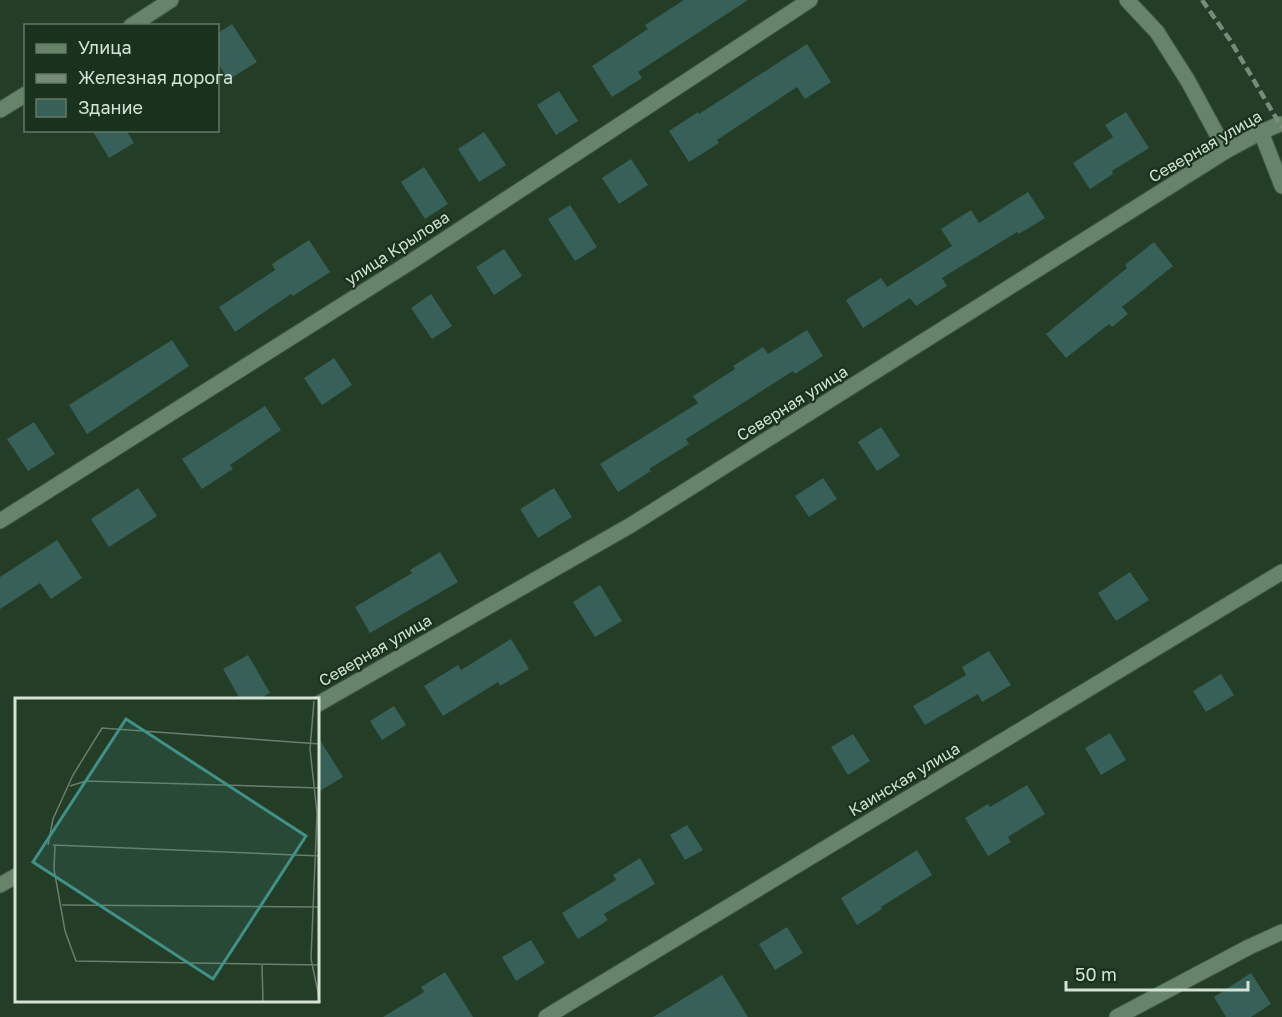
<svg xmlns="http://www.w3.org/2000/svg" width="1282" height="1017" viewBox="0 0 1282 1017" font-family="'Golos Text',sans-serif">
<style>
.building{fill:#376058}
.lines{fill:none;stroke-linecap:round;stroke-linejoin:round}
.minor-casing{stroke:#425947;stroke-width:17}
.minor{stroke:#67846b;stroke-width:15}
.rail{stroke:#768b79;stroke-width:4.5;stroke-dasharray:9 4.5;stroke-linecap:butt}
.labels{text-anchor:middle;stroke-width:4.5;stroke-linejoin:round;paint-order:stroke}
.street-label{font-size:16px;fill:#d3e3d5;stroke:#19321e}
.inset-road{fill:none;stroke:#697f6d;stroke-width:1.5}
.view{fill:#409188;fill-opacity:0.15;stroke:#409188;stroke-width:3}
.inset-edge{fill:none;stroke:#d3e3d5;stroke-width:3}
</style>
<rect width="100%" height="100%" fill="#233d27"/>
<!-- building -->
<g class="building">
<polygon points="684,0 748,0 638,72 642,78 612,97 592,66 648,29 645,25"/>
<polygon points="232,24 257,62 228,80 218,63 218,33"/>
<polygon points="807,44 831,82 805,99 797,87 717,140 719,143 689,162 669,131 698,112 699,114"/>
<polygon points="559,91 578,121 556,135 537,105"/>
<polygon points="1126,112 1149,148 1112,171 1113,174 1090,189 1073,163 1113,137 1105,125"/>
<polygon points="92,130 126,130 134,143 109,158"/>
<polygon points="484,132 506,165 479,182 458,149"/>
<polygon points="631,159 648,185 619,204 602,178"/>
<polygon points="424,167 448,204 425,219 401,182"/>
<polygon points="1028,192 1045,218 1019,234 1017,232 942,278 947,286 916,306 910,298 863,328 846,300 881,278 887,287 952,246 941,229 971,210 979,223"/>
<polygon points="570,205 597,247 575,261 548,219"/>
<polygon points="309,240 330,272 293,296 291,294 235,332 219,307 275,270 272,264"/>
<polygon points="1154,242 1173,266 1122,307 1128,314 1112,327 1109,324 1066,358 1046,334 1127,268 1125,265"/>
<polygon points="504,249 522,276 494,295 476,267"/>
<polygon points="431,294 452,326 432,339 411,308"/>
<polygon points="807,330 823,356 795,374 793,371 686,439 689,444 649,469 651,471 618,492 600,464 698,403 693,396 735,369 733,366 763,347 768,354"/>
<polygon points="172,340 189,366 87,434 69,405"/>
<polygon points="334,358 352,385 322,405 304,378"/>
<polygon points="265,406 281,430 230,465 233,469 202,489 182,459"/>
<polygon points="34,422 55,454 28,471 7,439"/>
<polygon points="881,427 900,456 877,471 858,442"/>
<polygon points="823,478 837,499 809,517 795,496"/>
<polygon points="138,488 157,516 109,547 91,519"/>
<polygon points="554,488 572,517 538,538 520,509"/>
<polygon points="57,540 82,578 51,599 40,583 0,609 0,577"/>
<polygon points="440,552 458,582 370,633 355,607 412,573 410,570"/>
<polygon points="1130,572 1149,600 1116,621 1098,593"/>
<polygon points="600,585 622,621 595,637 573,602"/>
<polygon points="511,639 529,669 500,686 498,682 443,716 424,686 458,665 461,670"/>
<polygon points="989,651 1011,685 982,702 978,694 925,725 913,706 966,675 962,667"/>
<polygon points="248,655 270,693 259,699 240,699 223,669"/>
<polygon points="1221,674 1234,695 1206,712 1193,691"/>
<polygon points="394,706 406,725 382,740 370,721"/>
<polygon points="1110,733 1126,760 1101,775 1085,748"/>
<polygon points="853,734 870,761 848,775 831,747"/>
<polygon points="318,737 343,777 318,792"/>
<polygon points="1027,785 1045,814 1008,837 1011,842 988,856 965,818 988,804 990,807"/>
<polygon points="687,825 703,850 685,860 670,835"/>
<polygon points="917,850 932,875 881,907 882,909 857,925 841,898"/>
<polygon points="640,858 655,884 604,914 608,920 578,939 562,913 616,880 613,875"/>
<polygon points="787,927 803,953 775,970 759,944"/>
<polygon points="531,940 545,963 516,981 502,957"/>
<polygon points="445,972 473,1017 383,1017 424,992 421,987"/>
<polygon points="1251,973 1271,1004 1251,1017 1226,1017 1214,997"/>
<polygon points="722,975 748,1017 653,1017"/>
</g>
<g class="lines">
<!-- minor casing -->
<g class="minor-casing">
<g id="minor">
<polyline points="1127,0 1157,32 1188,81 1226,151"/>
<polyline points="131,26 171,0"/>
<polyline points="0,110 26,94"/>
<polyline points="1261,132 1282,186"/>
<polyline points="0,521 409,263 810,0"/>
<polyline points="318,704 631,525 1226,151 1261,132 1280,124"/>
<polyline points="0,885 16,876"/>
<polyline points="546,1017 1282,572"/>
<polyline points="1117,1017 1249,947 1282,932"/>
</g>
</g>
<!-- minor -->
<use href="#minor" class="minor"/>
<!-- rail -->
<polyline class="rail" points="1202,0 1230,40 1282,128"/>
</g>
<g class="labels">
<!-- street labels -->
<g class="street-label">
<text transform="translate(1205 146) rotate(-30)" y="6">Северная улица</text>
<text transform="translate(397 248) rotate(-33)" y="6">улица Крылова</text>
<text transform="translate(792 403) rotate(-32)" y="6">Северная улица</text>
<text transform="translate(375 650) rotate(-30)" y="6">Северная улица</text>
<text transform="translate(904 779) rotate(-31)" y="6">Каинская улица</text>
</g>
</g>
<!-- overview -->
<g transform="translate(15 698)">
<rect width="304" height="304" fill="#233d27"/>
<path class="inset-road" d="M 299,3 L 295,51 L 302,115 L 296,261 L 305,304M 55,88 L 71,83 L 305,90M 33,147 L 38,121 L 58,77 L 87,30 L 305,46M 38,147 L 305,158M 40,148 L 39,171 L 50,233 L 61,263 L 305,267M 47,207 L 305,209M 247,266 L 248,305"/>
<path class="view" d="M 111,21 L 291,138 L 198,281 L 18,164 Z"/>
<rect width="304" height="304" class="inset-edge"/>
</g>
<!-- legend -->
<rect x="24" y="24" width="195" height="108" fill="#19321e" stroke="#637967" stroke-width="1.5"/>
<rect x="36" y="44" width="30" height="9" fill="#67846b" stroke="#637967" stroke-width="1.5"/>
<text x="78" y="54" font-size="18" fill="#d3e3d5">Улица</text>
<rect x="36" y="74" width="30" height="9" fill="#768b79" stroke="#637967" stroke-width="1.5"/>
<text x="78" y="84" font-size="18" fill="#d3e3d5">Железная дорога</text>
<rect x="36" y="99" width="30" height="18" fill="#376058" stroke="#637967" stroke-width="1.5"/>
<text x="78" y="114" font-size="18" fill="#d3e3d5">Здание</text>
<!-- scale -->
<path d="M1066 981v9h182v-9" fill="none" stroke="#d3e3d5" stroke-width="3"/>
<text x="1075" y="981" font-size="18" fill="#d3e3d5" stroke="#19321e" stroke-width="4.5" paint-order="stroke">50 m</text>
</svg>
